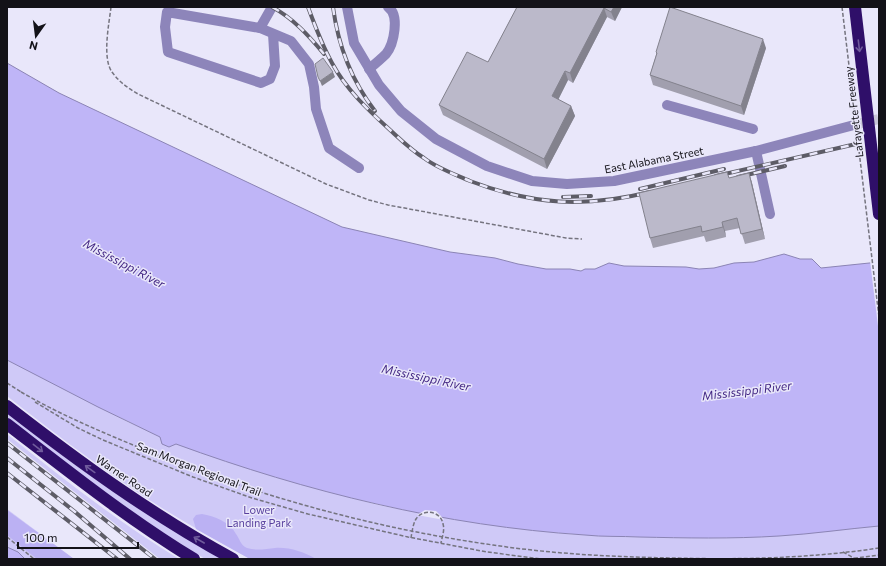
<svg xmlns="http://www.w3.org/2000/svg" width="886" height="566" viewBox="0 0 886 566" font-family="Commissioner,sans-serif">
<style>
.green{fill:#cfc9f7}
.forest{fill:#bbb1f3}
.water{fill:#bfb5f7;stroke:#8b84b4}
.pier{fill:#e9e7fa}
.lines{fill:none;stroke-linecap:round;stroke-linejoin:round}
.minor-tunnel{stroke:#c9c7d8;stroke-width:10;stroke-dasharray:10 5;stroke-linecap:butt}
.path{stroke:#75747f;stroke-width:1.5;stroke-dasharray:4 2;stroke-linecap:butt}
.minor{stroke:#8d85ba;stroke-width:10}
.highway{stroke:#2f0f69;stroke-width:12}
.rail-casing{stroke:#5d5c66;stroke-width:4}
.rail{stroke:#e9e7fa;stroke-width:2.5;stroke-dasharray:8;stroke-linecap:butt}
.wall{fill:#a19fae}
.shaded-wall{fill:#83828d}
.building{fill:#bbb9ca;stroke:#83828d}
.oneway{stroke:#705b9c}
.labels{text-anchor:middle;stroke-width:3;stroke-linejoin:round;paint-order:stroke}
.street-label{font-size:11px;fill:#131218;stroke:#e9e7fa}
.park-label{font-size:11px;fill:#573f9d;stroke:#e9e7fa}
.water-label{font-size:12px;font-style:italic;fill:#422683;stroke:#e9e7fa}
</style>
<rect width="100%" height="100%" fill="#e9e7fa"/>
<!-- green -->
<g class="green">
<path d="M 7,359 L 128,422 L 185,447 L 277,477 L 333,493 L 378,505 L 445,518 L 566,534 L 680,538 L 779,536 L 879,526 L 879,559 L 250,559 C 212,538 175,517 140,494 C 94,463 50,430 7,396 Z"/>
<path d="M 7,413 C 75,467 145,515 221,559 L 205,559 L 159,530 L 106,494 L 7,417 Z"/>
<path d="M 7,434 C 62,478 118,522 179,559 L 160,559 L 7,439 Z"/>
<polygon points="7,509 74,559 7,559"/>
</g>
<!-- forest -->
<g class="forest">
<polygon points="7,510 74,559 37,559 7,535"/>
<path d="M 202,514 C 214,516 230,522 236,534 C 240,539 240,545 247,548 C 256,551 266,549 275,548 C 289,547 304,552 316,559 L 250,559 L 196,529 L 193,519 L 196,515 Z"/>
</g>
<!-- water -->
<g class="water">
<path d="M 7,63 L 59,93 L 342,227 L 450,252 L 495,258 L 518,264 L 546,269 L 570,269 L 581,271 L 585,269 L 595,269 L 609,263 L 624,266 L 686,267 L 699,269 L 714,268 L 734,263 L 754,262 L 784,254 L 800,259 L 812,259 L 821,268 L 879,262 L 879,526 C 846,529 812,534 779,536 C 732,539 685,538 639,537 C 621,536 603,537 585,535 C 445,526 307,492 176,444 L 169,447 L 162,444 L 160,437 L 98,407 L 7,360 Z"/>
<polygon points="7,547 18,552 25,559 7,559"/>
</g>
<!-- pier -->
<g class="pier">
<polygon points="879,260 879,334 870,261"/>
<polygon points="425,510 436,511 441,516 444,520 417,515"/>
</g>
<g class="lines">
<!-- minor-tunnel -->
<polyline class="minor-tunnel" points="854,125 879,119"/>
<!-- path -->
<g class="path">
<path d="M 111,7 C 109,24 102,58 112,72 C 119,82 128,88 138,94 L 326,184 L 369,200 L 388,205 L 566,238 L 582,239"/>
<polyline points="842,7 855,116"/>
<polyline points="857,134 879,317"/>
<polyline points="7,383 21,392"/>
<path d="M 21,392 C 66,418 114,437 162,457 C 268,499 380,529 493,545 C 553,554 614,557 675,558 C 742,560 812,558 879,548"/>
<polyline points="35,402 78,428 103,440 193,477 252,498 308,514 408,537 487,552 542,559"/>
<polyline points="7,537 34,559"/>
<path d="M 411,538 C 412,532 413,524 416,519 C 423,508 441,511 443,524 C 445,530 442,537 441,543"/>
<polyline points="843,552 854,558"/>
<polyline points="848,559 879,555"/>
</g>
<!-- minor -->
<g class="minor">
<polyline points="347,7 354,43 379,85 401,111 436,139 487,166 532,181 567,184 614,181 756,151 854,125"/>
<polyline points="260,28 272,7"/>
<polyline points="273,34 275,66 270,79 261,83 168,52 165,27 167,12 260,28 291,41 309,64 314,87 316,109 329,148 359,168"/>
<path d="M 369,69 C 375,64 381,59 386,54 C 394,44 400,15 388,7"/>
<polyline points="667,105 753,129"/>
<polyline points="756,151 770,214"/>
</g>
<!-- highway -->
<g class="highway">
<polyline points="855,7 879,214"/>
<path d="M 7,406 C 79,462 152,515 233,559"/>
<path d="M 7,424 C 68,471 128,519 194,559"/>
</g>
<!-- rail casing -->
<g class="rail-casing">
<g id="rail">
<path d="M 272,7 C 293,18 309,36 324,54"/>
<path d="M 308,7 C 315,26 322,45 332,63 C 346,89 367,109 389,129 C 400,139 411,150 424,158 C 437,168 454,174 470,181 C 533,205 585,208 650,192"/>
<path d="M 333,7 C 338,45 351,80 375,111"/>
<polyline points="716,176 856,144"/>
<polyline points="738,177 785,166"/>
<polyline points="640,189 724,169"/>
<polyline points="563,197 591,196"/>
<polyline points="7,443 155,559"/>
<polyline points="7,458 74,511 130,559"/>
<polyline points="7,473 117,559"/>
</g>
</g>
<!-- rail -->
<use href="#rail" class="rail"/>
</g>
<!-- wall -->
<g class="wall">
<polygon points="517,7 622,7 615,21 607,17 573,83 568,80 558,100 571,106 575,116 547,169 443,115 439,105 488,62"/>
<polygon points="766,48 744,115 653,85 650,75 656,55 656,52"/>
<polygon points="749,173 752,183 765,239 745,244 740,228 725,231 726,237 706,242 704,236 653,248 650,238 729,178"/>
</g>
<!-- shaded-wall -->
<g class="shaded-wall">
<polygon points="614,7 622,7 615,21 611,12"/>
<polygon points="604,8 607,17 573,83 570,73"/>
<polygon points="763,39 766,48 744,115 741,106"/>
<polygon points="565,71 568,80 555,106 552,96"/>
<polygon points="333,72 335,77 322,86 320,81"/>
<polygon points="571,106 575,116 547,169 544,159"/>
<polygon points="749,173 752,183 765,239 762,229"/>
<polygon points="722,222 725,231 726,237 723,227"/>
</g>
<!-- building -->
<g class="building">
<polygon points="517,7 614,7 611,12 604,8 570,73 565,71 552,96 571,106 544,159 439,105 467,52 488,62"/>
<polygon points="670,7 763,39 741,106 650,75 657,53 656,52"/>
<polygon points="323,58 333,72 320,81 318,77 315,64"/>
<polygon points="727,172 729,178 749,173 762,229 741,234 737,218 722,222 723,227 702,232 701,226 650,238 639,193"/>
</g>
<!-- one-way arrows -->
<defs><path id="oneway-shaft" d="M-6 0H5M1.5-3L5.5 0L1.5 3" fill="none" stroke-width="1.6" stroke-linecap="round" stroke-linejoin="round"/></defs>
<g class="oneway">
<use href="#oneway-shaft" transform="translate(859 46) rotate(83)"/>
<use href="#oneway-shaft" transform="translate(38 448) rotate(38)"/>
<use href="#oneway-shaft" transform="translate(90 469) rotate(-144)"/>
<use href="#oneway-shaft" transform="translate(199 540) rotate(-150)"/>
</g>
<g class="labels">
<!-- street labels -->
<g class="street-label">
<text transform="translate(854 112) rotate(-97)" y="4">Lafayette Freeway</text>
<text transform="translate(654 160) rotate(-11)" y="4">East Alabama Street</text>
<text transform="translate(199 469) rotate(21)" y="4">Sam Morgan Regional Trail</text>
<text transform="translate(124 476) rotate(34)" y="4">Warner Road</text>
</g>
<!-- park labels -->
<g class="park-label">
<text x="259" y="514">Lower<tspan x="259" dy="13">Landing Park</tspan></text>
</g>
<!-- water labels -->
<g class="water-label">
<text transform="translate(124 264) rotate(28)" y="4">Mississippi River</text>
<text transform="translate(426 378) rotate(12)" y="4">Mississippi River</text>
<text transform="translate(747 391) rotate(-7)" y="4">Mississippi River</text>
</g>
</g>
<!-- border -->
<rect width="886" height="566" fill="none" stroke="#131218" stroke-width="16"/>
<!-- north arrow -->
<g transform="translate(36 36) rotate(194)" stroke="#e9e7fa" stroke-width="3" paint-order="stroke">
<path d="M0-3L7 15L0 10L-7 15Z" fill="#131218"/>
<text y="-6" font-size="11" font-weight="bold" text-anchor="middle" fill="#131218">N</text>
</g>
<!-- scale -->
<path d="M18 542v6h120v-6" fill="none" stroke="#131218" stroke-width="2"/>
<text x="24" y="542" font-size="12" fill="#131218" stroke="#e9e7fa" stroke-width="3" paint-order="stroke">100 m</text>
</svg>
